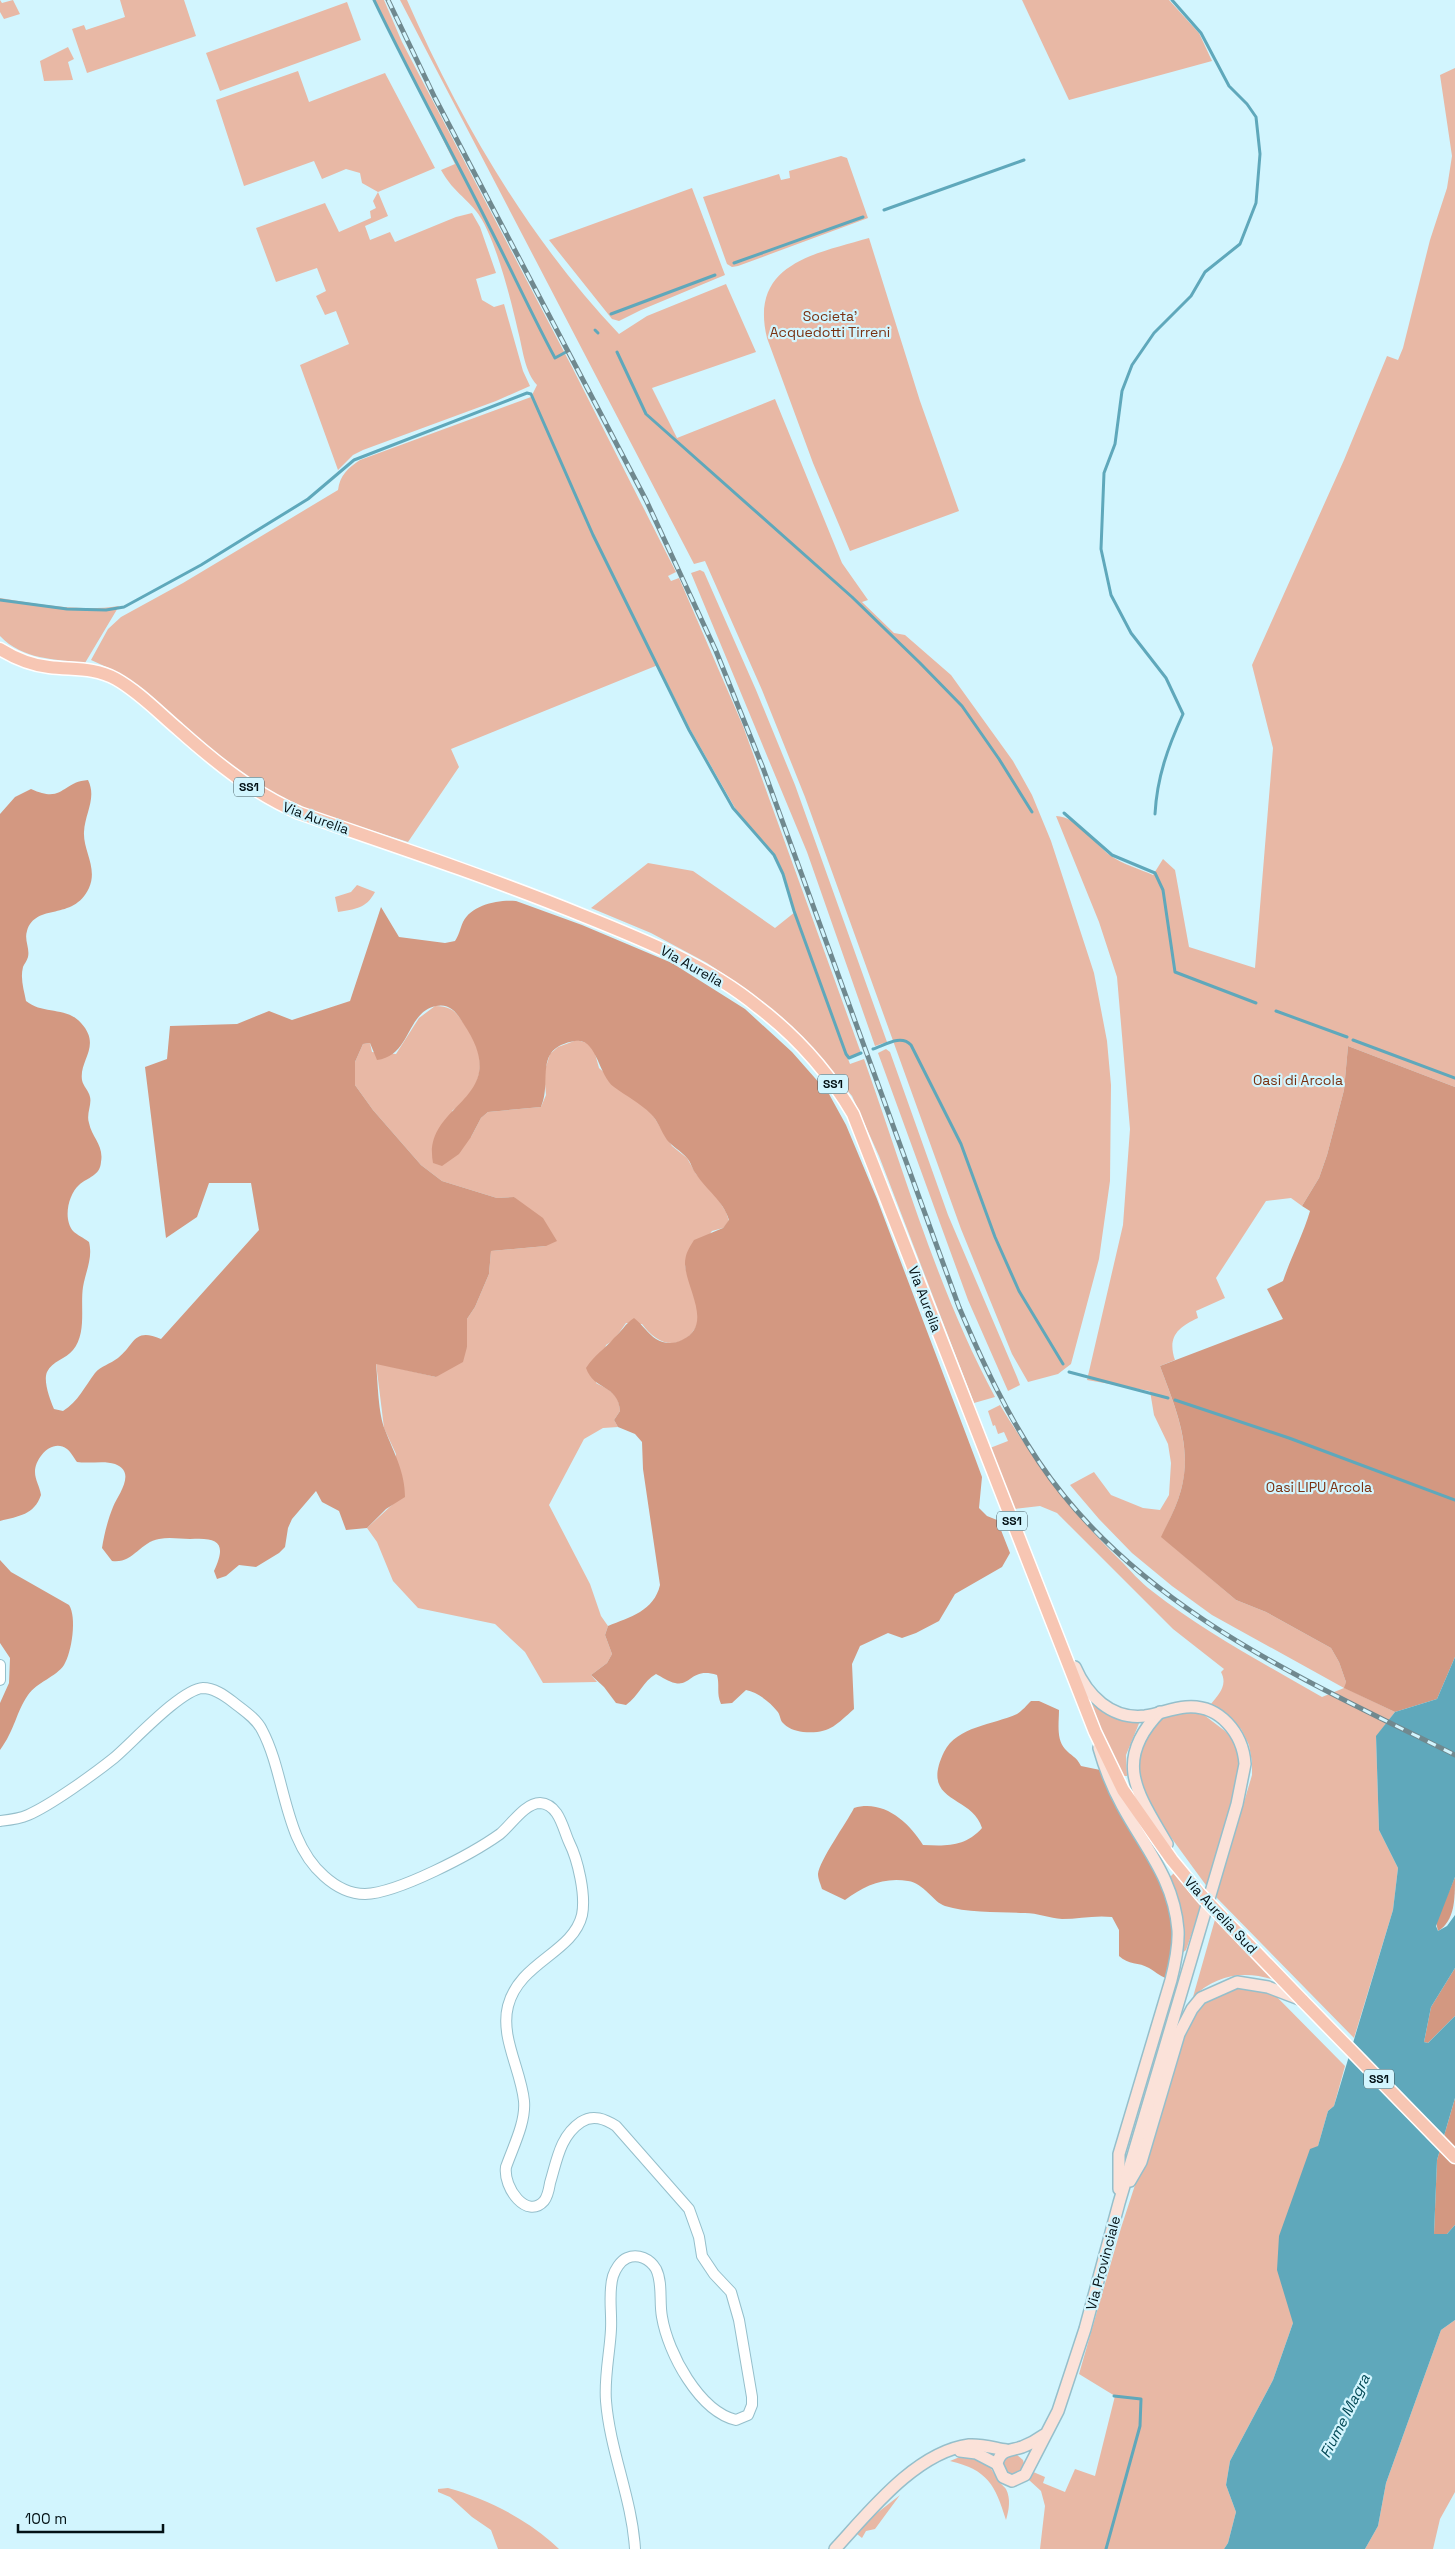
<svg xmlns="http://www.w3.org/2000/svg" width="1455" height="2549" viewBox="0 0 1455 2549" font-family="'Space Grotesk',sans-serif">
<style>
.green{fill:#e8b8a5}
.forest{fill:#d39881}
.water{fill:#5fa8bb}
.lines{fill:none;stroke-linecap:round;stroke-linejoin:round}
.stream{stroke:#5fa8bb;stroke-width:3}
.tertiary-casing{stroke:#95bfcb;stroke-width:12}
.secondary-casing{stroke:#95bfcb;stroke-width:14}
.primary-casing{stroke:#fff;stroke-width:15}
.tertiary{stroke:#fff;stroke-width:10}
.secondary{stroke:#fbe2d9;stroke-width:11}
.primary{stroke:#f7c6b3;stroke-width:12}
.rail-casing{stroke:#70898f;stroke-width:5}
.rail{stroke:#d2f5fe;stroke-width:3;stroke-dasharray:9;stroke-linecap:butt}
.primary-bridge-casing{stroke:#fff;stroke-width:15;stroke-linecap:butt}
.primary-bridge{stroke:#f7c6b3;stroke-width:12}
.labels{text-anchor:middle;stroke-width:4.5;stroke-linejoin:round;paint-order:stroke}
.shield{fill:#d2f5fe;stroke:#41555b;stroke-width:1}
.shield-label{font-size:12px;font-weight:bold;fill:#031115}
.park-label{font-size:14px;fill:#793111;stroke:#d2f5fe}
.street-label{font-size:14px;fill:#031115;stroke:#d2f5fe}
.water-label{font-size:15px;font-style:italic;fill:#004754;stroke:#d2f5fe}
</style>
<rect width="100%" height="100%" fill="#d2f5fe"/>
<!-- green -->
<g class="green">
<polygon points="0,0 2,3 13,0 20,14 4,19 0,12"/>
<polygon points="120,0 184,0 196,36 87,73 72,29 84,25 86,30 125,17"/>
<path d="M 374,0 L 384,0 L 402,42 L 572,367 L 676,572 L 668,576 L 671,581 L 679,578 L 743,726 L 861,1053 L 849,1057 L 846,1054 L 850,1064 L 864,1059 C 904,1172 938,1291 995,1397 L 974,1403 L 879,1156 L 852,1096 L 831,1071 L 765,1006 L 737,983 L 707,963 L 651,933 L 591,908 L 648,863 L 693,871 L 775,928 L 795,912 L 784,874 L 775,855 L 739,815 L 690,729 L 658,665 L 451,749 L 459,767 L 408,842 L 317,813 L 256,786 L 140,689 L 113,670 L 91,660 L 108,629 L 121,617 L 183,583 L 338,490 C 340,475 348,468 360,460 L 531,397 L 537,385 C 525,372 523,351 519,335 C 512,304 495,234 476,211 C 463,195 452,190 441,170 L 455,164 Z"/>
<path d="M 400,0 L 407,0 C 460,121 528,238 619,334 L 647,316 L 726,284 L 756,352 L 652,388 L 677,438 L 775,399 L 842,563 L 868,600 L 862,602 L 894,633 L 905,635 L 951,675 L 1013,761 L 1032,795 L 1051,841 L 1094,973 L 1107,1041 L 1111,1085 L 1110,1181 L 1099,1259 L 1071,1364 L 1058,1374 L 1028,1382 L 1012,1354 L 961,1229 L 805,797 L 762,690 L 705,561 L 694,564 Z"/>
<polygon points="1022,0 1169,0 1199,33 1212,61 1069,100"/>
<polygon points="347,2 361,40 220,91 206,53"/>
<polygon points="68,47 74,59 68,62 73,80 44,81 40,61"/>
<path d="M 1455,68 L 1455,1087 L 1348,1046 L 1344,1090 L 1327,1155 L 1319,1178 L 1302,1206 L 1291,1198 L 1266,1201 L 1216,1278 L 1225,1298 L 1196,1311 L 1198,1318 C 1178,1327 1167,1337 1175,1360 L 1160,1366 C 1175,1407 1193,1447 1181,1490 C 1177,1506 1168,1522 1162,1537 L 1236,1600 L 1266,1612 L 1331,1648 L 1339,1662 L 1346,1682 L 1345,1688 L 1395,1712 L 1376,1737 L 1379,1830 L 1398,1868 L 1393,1910 L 1354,2038 L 1216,1897 L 1252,1775 L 1252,1762 L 1249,1745 L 1241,1729 L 1225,1713 L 1211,1704 C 1219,1694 1228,1685 1221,1672 L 1224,1669 L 1173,1629 L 1057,1513 L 1040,1506 L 1013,1509 L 990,1448 L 1008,1441 L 1004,1432 L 998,1434 L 995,1425 L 993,1426 L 988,1411 L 1000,1405 C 1034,1461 1072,1513 1120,1560 C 1130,1570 1140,1582 1152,1591 C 1204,1632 1265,1664 1322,1697 L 1344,1688 L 1212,1615 L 1172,1586 L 1132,1553 L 1099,1519 L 1070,1485 L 1094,1472 L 1111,1495 L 1143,1508 L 1160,1510 L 1169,1495 L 1171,1463 L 1168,1444 L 1154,1415 L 1150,1391 L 1087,1380 L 1123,1225 L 1130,1129 L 1117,977 L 1099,922 L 1056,816 C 1079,817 1093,843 1111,856 C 1122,864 1140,869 1153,875 L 1163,859 L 1175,870 L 1189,947 L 1255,968 L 1273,748 L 1252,665 L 1344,460 L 1387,356 L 1398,360 L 1403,348 L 1430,240 L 1447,188 L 1452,156 L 1440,75 Z"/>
<polygon points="298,71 309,102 385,73 435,168 378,192 388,216 365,226 370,240 390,232 395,242 456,217 472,213 480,227 496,273 476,279 482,300 494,307 504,304 523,371 530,386 496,401 363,450 353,455 338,470 300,365 349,344 336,311 325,315 316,296 326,291 317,268 276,282 256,228 325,203 339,232 371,218 370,211 376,208 373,201 378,192 362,183 360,173 346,169 322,179 314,161 244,186 216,100"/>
<polygon points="841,156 847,158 868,218 738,266 732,267 727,264 703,197 779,174 781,180 790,178 789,171"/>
<polygon points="692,188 725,275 641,310 619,321 612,319 549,240"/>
<path d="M 869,238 L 920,401 L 959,511 L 850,551 L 813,463 L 767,338 C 749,264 814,254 869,238 Z"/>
<polygon points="700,570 704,572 756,690 795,785 887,1042 875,1046 807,852 691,573"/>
<path d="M 0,598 C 38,604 80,612 119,606 L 85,663 C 54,659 23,660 0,636 Z"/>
<path d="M 357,885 L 375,892 C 366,909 355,909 338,912 L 335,897 L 351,892 Z"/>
<path d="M 435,1006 C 452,1006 456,1012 465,1025 C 488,1058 485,1087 452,1111 L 471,1137 L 481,1118 L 488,1112 L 541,1107 L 546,1095 L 544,1073 L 550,1054 L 558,1047 L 577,1040 L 587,1043 L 594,1050 L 599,1068 L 652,1114 L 672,1146 L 687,1158 L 696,1174 L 716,1196 L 726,1212 L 729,1221 L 723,1228 L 712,1231 L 685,1266 C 689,1282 699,1304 698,1320 C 698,1325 694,1330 691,1334 C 674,1351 655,1342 642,1324 L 626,1323 L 614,1340 L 606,1345 L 596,1383 C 611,1391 619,1394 620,1411 L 614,1420 L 618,1427 L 603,1428 L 584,1439 L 549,1505 L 590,1584 L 601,1616 L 608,1626 L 605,1635 L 612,1654 L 607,1663 L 591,1675 L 597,1682 L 543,1683 L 525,1652 L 495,1624 L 418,1608 L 393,1581 L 377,1542 L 367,1528 L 393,1504 L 396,1454 L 384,1428 L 376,1363 L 436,1377 L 467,1347 L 467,1319 L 475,1307 L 489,1274 L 491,1251 L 546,1246 L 514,1197 L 497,1198 L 442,1181 L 421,1165 L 373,1110 L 355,1085 L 355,1062 L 363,1044 L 370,1043 L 372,1052 L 396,1054 L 419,1018 Z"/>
<polygon points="886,1049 890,1052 948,1215 1017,1377 1020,1385 1008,1391 968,1300 878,1053"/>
<polygon points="1093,1703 1140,1721 1126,1755 1127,1776 1123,1776 1089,1706"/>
<polygon points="1182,1711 1204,1715 1225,1731 1234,1741 1241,1766 1208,1888 1151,1810 1136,1766 1142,1740 1161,1719"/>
<path d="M 1174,1873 L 1201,1907 L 1186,1950 L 1181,1954 C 1181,1927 1183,1901 1170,1877 Z"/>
<path d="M 1216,1916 L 1274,1980 C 1244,1970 1216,1975 1193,1997 Z"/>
<polygon points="1237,1983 1268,1988 1345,2066 1334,2106 1328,2111 1318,2146 1293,2323 1273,2380 1230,2461 1226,2485 1236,2512 1228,2543 1224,2549 1040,2549 1045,2506 1041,2491 1029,2480 1031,2471 1045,2477 1043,2483 1065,2492 1075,2469 1095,2476 1115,2396 1079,2374 1121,2228 1192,2010"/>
<polygon points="1455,2320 1455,2492 1440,2519 1433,2549 1365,2549 1378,2526 1386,2483 1441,2330"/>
<polygon points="1015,2453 1023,2460 1025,2467 1021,2473 1008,2476 1001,2461 1002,2458"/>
<path d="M 962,2456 C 984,2458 986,2459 996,2477 C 998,2482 1003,2485 1006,2489 C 1011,2499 1009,2510 1006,2520 C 995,2485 988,2470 950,2461 Z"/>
<path d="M 448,2488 C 488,2499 529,2520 559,2549 L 498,2549 L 491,2530 L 472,2517 L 450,2497 L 438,2492 L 438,2489 Z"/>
<polygon points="900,2495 875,2529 866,2531 862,2538 857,2534 872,2517"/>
</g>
<!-- forest -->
<g class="forest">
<path d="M 88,780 C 97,798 85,813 84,832 C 83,851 98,868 89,888 C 73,922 36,902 27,931 C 24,940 30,948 28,957 C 27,961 24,964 23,967 C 20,979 24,990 26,1001 C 43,1015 66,1006 81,1023 C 102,1046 79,1060 82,1080 C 83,1086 89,1091 90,1097 C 92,1105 86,1114 89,1123 C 92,1138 104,1145 101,1162 C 100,1176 88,1177 79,1185 C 68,1195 63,1219 73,1231 C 77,1235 84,1238 89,1242 C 93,1258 86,1270 83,1287 C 80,1307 87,1333 73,1350 C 66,1359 52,1361 47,1372 C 43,1381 50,1400 54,1409 L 63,1411 C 78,1402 85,1386 95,1373 C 101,1366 110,1364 118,1358 C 135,1345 133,1327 161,1339 L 259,1230 L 251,1183 L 209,1183 L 197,1217 L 166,1238 L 145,1067 L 167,1059 L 170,1026 L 237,1024 L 269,1011 L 292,1020 L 350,1001 L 381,907 L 399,937 L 445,943 L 455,941 C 459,935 460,929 463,922 C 471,905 499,899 516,901 L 582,925 L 672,963 L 745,1009 L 792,1052 L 829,1094 L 846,1125 L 877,1199 L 975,1458 L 982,1477 L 979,1508 L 987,1516 L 997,1520 L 1010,1553 L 1002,1567 L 955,1594 L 939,1621 L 916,1633 L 902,1638 L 888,1633 L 860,1646 L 852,1664 L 854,1709 C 835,1726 829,1734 803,1732 C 795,1731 787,1728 782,1722 C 780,1719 780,1714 777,1711 C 770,1702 757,1692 746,1690 L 732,1703 L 721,1704 C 716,1693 720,1686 717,1675 C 691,1667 691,1687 675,1683 C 669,1682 662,1677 656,1674 C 643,1681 639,1696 626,1705 L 616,1703 L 604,1687 L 591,1675 L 607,1663 L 612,1654 L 605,1635 L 608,1626 C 630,1617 654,1611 660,1585 L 643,1469 L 642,1442 L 635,1434 L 618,1427 L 614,1420 L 620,1411 C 618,1384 594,1391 586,1368 C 594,1355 605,1349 614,1338 C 622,1331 625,1324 634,1318 C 643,1325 648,1334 656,1339 C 664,1344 674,1344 682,1340 C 714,1325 686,1289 685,1264 C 685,1254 689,1248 694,1240 L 723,1228 L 729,1220 C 723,1200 707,1191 696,1174 C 692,1169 691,1162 687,1158 C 681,1151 673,1147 667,1140 C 661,1131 658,1121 651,1114 C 640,1103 626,1096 614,1087 C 598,1075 597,1037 575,1041 C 532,1048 553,1081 541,1107 L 488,1112 L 481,1118 L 471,1137 L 459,1154 L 442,1166 L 433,1163 C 421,1101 517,1102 463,1023 C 457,1013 450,1003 436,1006 C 406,1012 411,1056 377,1060 L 370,1043 L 363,1044 L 355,1062 L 355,1085 L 373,1110 L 421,1165 L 442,1181 L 497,1198 L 514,1197 L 543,1218 L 557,1241 L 546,1246 L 491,1251 L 489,1274 L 475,1307 L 467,1319 L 467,1347 L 463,1362 L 436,1377 L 376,1364 C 378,1383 378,1413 385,1430 C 394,1453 405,1472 405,1497 L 386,1509 L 367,1528 L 346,1530 L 339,1511 L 322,1502 L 316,1491 L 292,1519 L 288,1528 L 285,1547 L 279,1553 L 256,1567 L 239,1565 L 226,1576 L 217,1579 L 214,1571 C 227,1543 219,1537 190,1539 C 180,1539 170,1537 159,1539 C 140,1542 133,1564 112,1561 L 102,1548 C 104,1535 108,1519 113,1507 C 118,1495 137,1472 115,1464 C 104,1460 90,1464 77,1462 C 74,1458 71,1452 67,1449 C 52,1438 35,1458 35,1472 C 35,1480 40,1487 41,1495 C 34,1515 19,1516 0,1521 L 0,814 L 15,797 L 31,789 C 64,804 61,782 88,780 Z"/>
<path d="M 1348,1046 L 1455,1087 L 1455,1657 L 1437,1699 L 1395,1712 L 1344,1688 L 1346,1682 L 1339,1662 L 1331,1648 L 1266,1612 L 1236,1600 L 1161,1537 C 1168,1522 1177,1506 1181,1490 C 1193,1446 1175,1407 1160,1366 L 1283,1319 L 1267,1289 L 1283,1281 C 1291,1257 1303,1235 1310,1211 L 1302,1206 L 1319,1178 L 1327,1155 L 1344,1090 Z"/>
<path d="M 0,1560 L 11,1572 L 69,1605 C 77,1617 72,1652 64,1665 C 56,1677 37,1682 28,1695 C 16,1712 15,1730 0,1750 L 0,1703 L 9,1683 L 10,1658 L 0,1643 Z"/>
<path d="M 1031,1701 L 1039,1701 L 1059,1710 C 1059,1722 1056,1739 1065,1749 C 1071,1756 1076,1756 1081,1766 L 1105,1771 L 1155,1857 L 1178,1931 L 1171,1980 C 1161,1977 1157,1973 1149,1968 C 1139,1962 1128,1965 1119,1956 L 1119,1930 L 1112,1917 C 1094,1915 1079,1919 1062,1919 C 1050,1918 1037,1913 1025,1913 C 1002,1912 967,1913 945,1906 C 933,1902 924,1883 908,1881 C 883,1877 864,1886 845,1900 L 822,1889 C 821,1885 818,1879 818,1874 C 819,1861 847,1822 854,1808 C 883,1799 909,1822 923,1845 C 947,1846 965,1847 982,1828 C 972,1794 919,1804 944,1752 C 957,1726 993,1725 1017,1714 C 1022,1711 1027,1705 1031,1701 Z"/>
<path d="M 1455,1877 C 1455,1898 1455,1921 1438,1931 L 1436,1922 Z"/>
<polygon points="1455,1968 1455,2016 1428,2043 1424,2042 1431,2007"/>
<polygon points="1455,2098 1455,2225 1447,2234 1434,2234 1437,2160"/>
</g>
<!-- water -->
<polygon class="water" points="1455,1657 1455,1877 1436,1926 1438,1931 1447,1926 1455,1915 1455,1968 1431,2007 1424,2042 1428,2043 1455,2016 1455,2098 1437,2160 1434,2234 1447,2234 1455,2225 1455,2320 1441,2330 1386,2483 1378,2526 1365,2549 1224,2549 1228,2543 1236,2512 1226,2485 1230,2461 1273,2380 1293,2323 1277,2270 1279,2236 1310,2149 1318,2146 1328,2111 1334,2106 1393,1910 1398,1868 1379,1830 1376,1736 1395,1712 1437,1699"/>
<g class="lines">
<!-- stream -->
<g class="stream">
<path d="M 374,0 C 411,77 452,152 490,228 C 512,271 532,315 555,358 L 566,352"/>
<polyline points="884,210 1024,160"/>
<polyline points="734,263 863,217"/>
<polyline points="611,314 715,275"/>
<polyline points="595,330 598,333"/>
<polyline points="617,352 646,414 852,597 920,663 962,706 999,759 1032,812"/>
<polyline points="0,600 67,609 106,610 124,607 201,565 308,499 354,460 527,393 531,394 593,535 689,730 733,808 774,855 783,874 794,911 846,1054 849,1058 861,1053"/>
<polyline points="1064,813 1112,855 1155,873 1163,890 1175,972 1256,1003"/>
<path d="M 1155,814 C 1157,777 1168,747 1183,714 L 1166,678 L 1131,633 L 1111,595 L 1101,549 L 1104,473 L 1115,444 L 1122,391 L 1132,365 L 1154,333 L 1191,296 L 1205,272 L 1240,244 L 1256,203 L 1260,154 L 1256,117 L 1247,104 L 1229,86 L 1201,33 L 1172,0"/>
<polyline points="1276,1011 1347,1037"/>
<polyline points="1353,1040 1455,1078"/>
<path d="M 873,1049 C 885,1045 901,1034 911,1045 L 961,1144 L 995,1237 L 1019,1291 L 1063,1364"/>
<polyline points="1069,1372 1168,1398"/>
<polyline points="1175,1400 1289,1438 1455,1500"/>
<polyline points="1106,2549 1140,2426 1141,2399 1114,2396"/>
</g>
<!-- tertiary casing -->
<g class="tertiary-casing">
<g id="tertiary">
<polyline points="0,1665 0,1680"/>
<path d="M 0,1821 C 9,1820 19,1819 28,1815 C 51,1805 94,1774 114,1758 C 132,1743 181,1689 203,1688 C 214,1688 224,1695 233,1702 C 243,1710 256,1718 262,1730 C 286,1775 283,1840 324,1876 C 335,1886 349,1894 365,1894 C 398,1893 472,1854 500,1834 C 511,1825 525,1803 540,1803 C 559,1804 563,1829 569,1842 C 578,1860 586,1895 582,1915 C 573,1953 519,1962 508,2006 C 500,2037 521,2070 524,2101 C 526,2122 513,2147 506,2167 C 503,2188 527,2220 544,2201 C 548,2196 549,2189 550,2183 C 557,2160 560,2136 581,2122 C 593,2114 605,2119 616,2126 L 689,2209 L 699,2237 L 702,2256 L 714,2274 L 731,2292 L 739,2320 L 752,2397 L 752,2405 L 748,2415 L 736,2420 C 699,2411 668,2353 662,2317 C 659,2302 663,2283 656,2269 C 650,2259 638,2253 627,2258 C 620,2261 615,2270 613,2276 C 608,2292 612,2312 611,2329 C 610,2352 604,2377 606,2401 C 610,2451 632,2499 635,2549"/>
</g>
</g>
<!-- secondary casing -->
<g class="secondary-casing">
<g id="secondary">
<path d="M 1160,1712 C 1112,1761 1138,1794 1167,1844"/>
<path d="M 1099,1748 C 1105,1769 1112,1787 1122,1805 C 1145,1848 1174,1879 1178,1930 C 1179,1947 1175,1964 1171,1980 L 1119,2154 L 1119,2189"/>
<polyline points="1130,2181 1141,2162 1179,2034 1192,2009 1201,1998 1237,1982 1268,1987 1302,2000"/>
<path d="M 1044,2435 C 1037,2440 1030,2444 1022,2447 C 1010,2451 1000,2449 997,2464 L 1003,2477 L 1012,2481 L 1025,2475 L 1058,2411 L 1085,2329 L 1119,2203 L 1237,1804 L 1245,1764 C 1243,1734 1220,1704 1186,1707 C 1172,1708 1159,1714 1145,1716 C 1111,1720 1087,1695 1075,1667"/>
<polyline points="960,2451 976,2453 997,2464"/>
<path d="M 835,2549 C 869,2512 916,2452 969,2445 C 981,2444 994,2448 1006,2450"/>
</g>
</g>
<!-- primary casing -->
<g class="primary-casing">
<g id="primary">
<path d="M 0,649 C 16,659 31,665 49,667 C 73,670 94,667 116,679 C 139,692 158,712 178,729 C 215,762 253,793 299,813 C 395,846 491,878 584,916 C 644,940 708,966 758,1007 C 796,1036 829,1073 853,1114 L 1095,1732 L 1123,1790 L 1172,1860 L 1200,1894"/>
<polyline points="1302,2000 1455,2157"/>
</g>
</g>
<!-- tertiary -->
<use href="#tertiary" class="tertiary"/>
<!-- secondary -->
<use href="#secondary" class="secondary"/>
<!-- primary -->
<use href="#primary" class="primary"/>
<!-- rail casing -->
<g class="rail-casing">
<path id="rail" d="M 388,0 L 435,98 L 646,500 L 716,651 L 763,768 L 959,1307 C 982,1361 1006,1413 1039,1462 C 1137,1608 1303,1679 1455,1755"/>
</g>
<!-- rail -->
<use href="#rail" class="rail"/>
<!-- primary-bridge casing -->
<g class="primary-bridge-casing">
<polyline id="primary-bridge" points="1200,1894 1302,2000"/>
</g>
<!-- primary-bridge -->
<use href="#primary-bridge" class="primary-bridge"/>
</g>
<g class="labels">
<!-- shield labels -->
<g class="shield">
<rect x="234" y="777.5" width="30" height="19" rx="4"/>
<rect x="818" y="1074.5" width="30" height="19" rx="4"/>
<rect x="997" y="1511.5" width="30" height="19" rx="4"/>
<rect x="1364" y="2069.5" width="30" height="19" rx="4"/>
</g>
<g class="shield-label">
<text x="249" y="791">SS1</text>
<text x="833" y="1088">SS1</text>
<text x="1012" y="1525">SS1</text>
<text x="1379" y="2083">SS1</text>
</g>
<!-- park labels -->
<g class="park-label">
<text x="830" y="321">Societa'<tspan x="830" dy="16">Acquedotti Tirreni</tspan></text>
<text x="1298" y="1085">Oasi di Arcola</text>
<text x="1319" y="1492">Oasi LIPU Arcola</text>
</g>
<!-- street labels -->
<g class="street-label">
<text transform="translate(316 818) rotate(20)" y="5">Via Aurelia</text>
<text transform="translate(692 966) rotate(29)" y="5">Via Aurelia</text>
<text transform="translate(925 1299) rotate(69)" y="5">Via Aurelia</text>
<text transform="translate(1221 1915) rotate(47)" y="5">Via Aurelia Sud</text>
<text transform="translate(1103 2263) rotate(-75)" y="5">Via Provinciale</text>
</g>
<!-- water labels -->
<g class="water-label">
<text transform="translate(1345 2416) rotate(-63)" y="5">Fiume Magra</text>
</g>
</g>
<!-- scale -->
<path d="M18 2524v8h145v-8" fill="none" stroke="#031115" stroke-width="2.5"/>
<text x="25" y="2524" font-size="15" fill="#031115" stroke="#d2f5fe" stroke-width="4" paint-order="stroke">100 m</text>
</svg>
